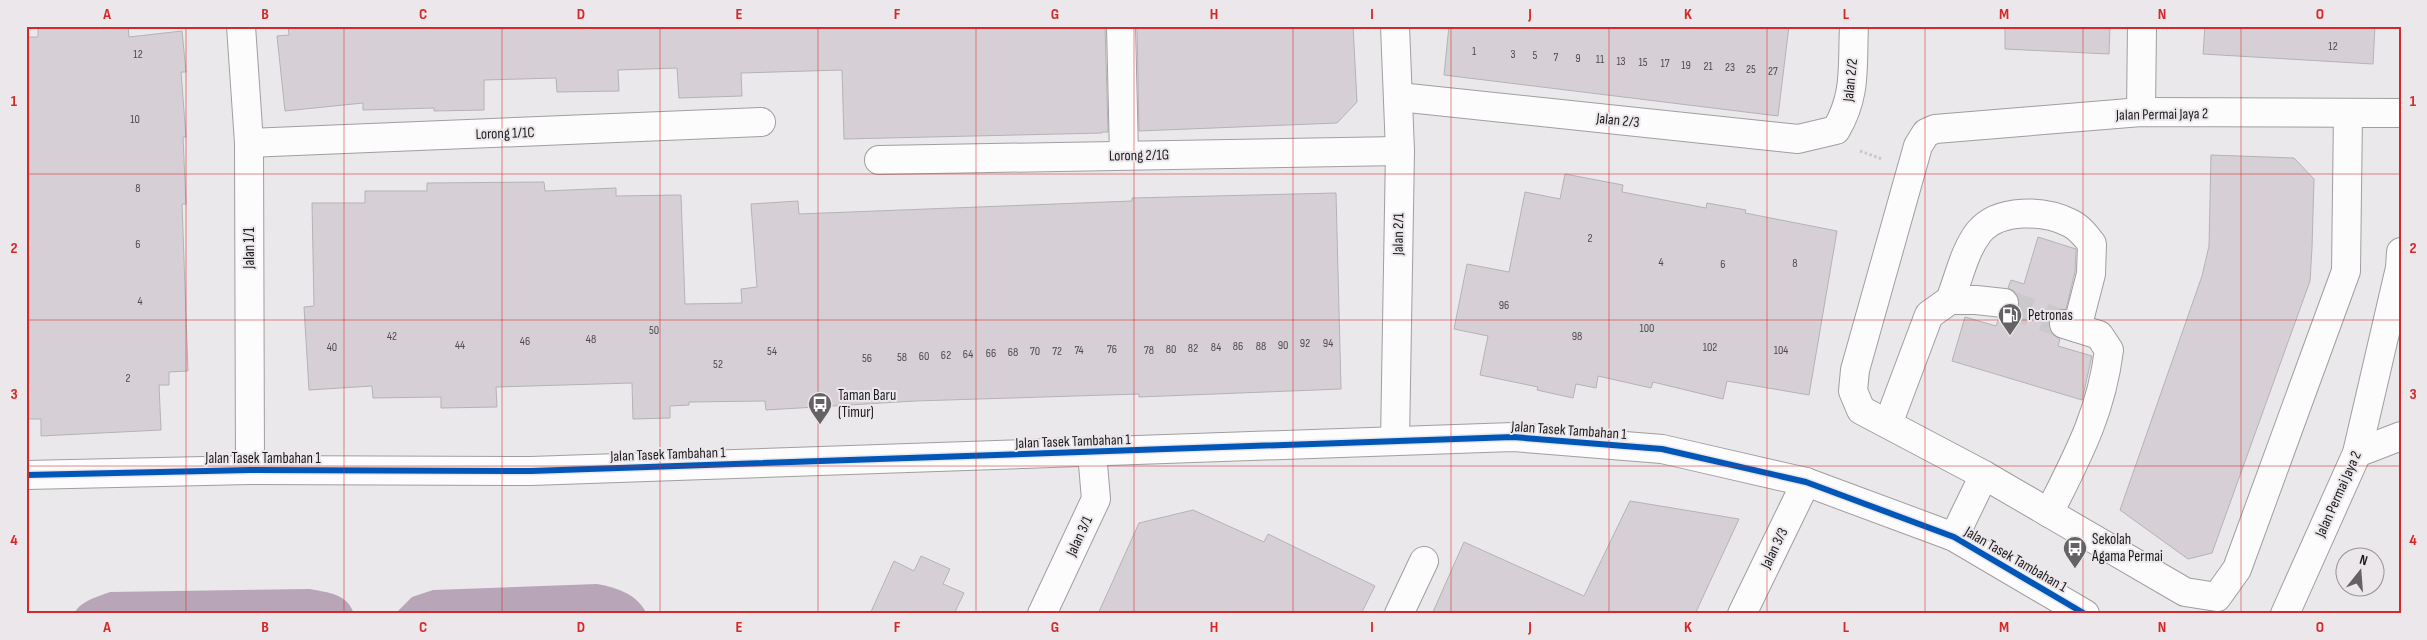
<svg xmlns="http://www.w3.org/2000/svg" width="2427" height="640" viewBox="0 0 2427 640" font-family="'Sofia Sans Condensed',sans-serif">
<style>
.water{fill:#b8a6b8}
.building{fill:#d6d0d6;stroke:#b4b3b4}
.lines{fill:none;stroke-linecap:round;stroke-linejoin:round}
.minor-tunnel{stroke:#cbc9cb;stroke-width:28;stroke-dasharray:28 14;stroke-linecap:butt}
.minor-casing{stroke:#a09ea0;stroke-width:30}
.path{stroke:#c9c8c9;stroke-width:3;stroke-dasharray:2.5 2.5;stroke-linecap:butt}
.minor{stroke:#fcfcfc;stroke-width:28}
.cycleway-casing{stroke:#ebe7eb;stroke-width:9}
.cycleway{stroke:#0057b8;stroke-width:6}
.grid{fill:none;stroke:#d62828;stroke-width:1;stroke-opacity:0.55}
.labels{text-anchor:middle;stroke-width:4;stroke-linejoin:round;paint-order:stroke}
.number-label{font-size:12px;fill:#4e4a4e}
.street-label{font-size:15px;fill:#1c1a1c;stroke:#ebe7eb}
.poi-label{font-size:15px;fill:#1c1a1c;stroke:#ebe7eb;text-anchor:start}
.neatline{fill:none;stroke:#d62828;stroke-width:2}
.grid-label{font-size:16px;text-anchor:middle;font-weight:bold;fill:#d62828}
</style>
<rect width="100%" height="100%" fill="#eae8ea"/>
<!-- water -->
<g class="water">
<path d="M 597,584 C 618,588 637,594 647,614 L 395,614 L 412,597 L 433,590 Z"/>
<path d="M 310,589 C 329,593 347,593 354,614 L 74,614 C 80,601 97,597 110,592 Z"/>
</g>
<!-- building -->
<g class="building">
<polygon points="128,26 129,37 182,31 186,72 181,72 186,137 183,137 186,204 182,204 188,371 169,372 169,385 159,385 161,430 41,436 41,419 26,419 26,37 38,37 38,28"/>
<polygon points="288,26 1105,26 1108,132 1102,132 1102,133 844,139 842,70 741,73 742,96 679,98 677,68 618,70 619,91 557,92 556,78 484,80 484,110 434,111 434,108 363,110 363,103 285,111 277,36 289,35"/>
<polygon points="1137,26 1353,26 1357,102 1337,123 1139,131"/>
<polygon points="1449,26 1789,26 1778,116 1444,75"/>
<polygon points="2005,26 2110,26 2109,54 2005,49"/>
<polygon points="2205,26 2375,26 2373,64 2203,54"/>
<polygon points="2211,155 2294,158 2314,179 2312,248 2310,281 2212,553 2188,559 2120,510 2202,276 2209,246"/>
<polygon points="1565,174 1623,185 1622,192 1706,208 1707,203 1746,210 1745,213 1837,231 1809,395 1727,381 1723,399 1653,382 1651,388 1598,376 1596,388 1576,384 1573,398 1537,390 1538,387 1480,375 1488,336 1454,329 1467,264 1509,272 1525,192 1560,199"/>
<polygon points="544,182 545,191 616,188 616,196 681,195 685,304 742,303 741,289 757,287 751,204 798,201 799,214 1132,201 1132,198 1336,193 1341,389 1139,397 1139,394 915,401 766,410 765,401 689,402 689,405 670,406 670,418 633,419 632,383 496,387 497,407 441,408 441,397 373,398 372,386 309,390 304,307 314,306 312,203 365,203 365,191 427,191 427,183"/>
<polygon points="2038,237 2076,249 2075,272 2066,309 2053,313 2049,319 2049,327 2052,334 2060,339 2058,346 2092,356 2082,400 1952,361 1965,317 1996,326 1999,318 2010,317 2017,312 2019,305 2018,297 2014,291 2008,288 2011,280 2024,284"/>
<polygon points="1630,501 1739,519 1695,614 1432,614 1464,542 1584,596"/>
<polygon points="1193,510 1264,542 1268,534 1375,586 1361,614 1098,614 1139,523"/>
<polygon points="921,556 950,569 943,584 964,593 954,614 870,614 894,561 914,571"/>
</g>
<g class="lines">
<!-- minor-tunnel -->
<polyline class="minor-tunnel" points="2004,303 2064,324"/>
<!-- minor casing -->
<g class="minor-casing">
<g id="minor">
<polyline points="241,26 249,143 250,470"/>
<polyline points="1121,26 1124,155"/>
<path d="M 1399,97 L 1798,139 L 1836,130 C 1857,94 1852,67 1854,26"/>
<polyline points="2141,112 2142,26"/>
<polyline points="2348,113 2346,271 2237,569 2217,597 2185,592 1984,475 1861,410 1853,391 1855,370 1918,146 1926,133 1935,129 2141,112 2401,113"/>
<polyline points="249,143 761,122"/>
<polyline points="879,160 1400,151"/>
<path d="M 1950,300 C 1959,278 1964,251 1979,232 C 1999,208 2044,210 2070,223 C 2080,228 2086,236 2092,244 L 2091,274 L 2077,328"/>
<polyline points="1888,424 1929,315 1950,300 1976,300 2004,303"/>
<polyline points="1395,441 1400,151 1395,26"/>
<polyline points="2357,453 2401,436"/>
<polyline points="26,475 250,470 531,471 1513,437 1662,449 1806,482 1954,537 2085,614"/>
<path d="M 2049,513 C 2077,457 2101,414 2109,350 L 2099,335 L 2064,324"/>
<polyline points="1954,537 1984,475"/>
<polyline points="1042,614 1096,499 1092,453"/>
<polyline points="1399,614 1424,561"/>
<polyline points="1742,614 1806,482"/>
<polyline points="2285,614 2357,453 2400,268 2401,252"/>
</g>
</g>
<!-- path -->
<polyline class="path" points="1860,151 1882,159"/>
<!-- minor -->
<use href="#minor" class="minor"/>
<!-- cycleway casing -->
<g class="cycleway-casing">
<polyline id="cycleway" points="26,475 250,470 531,471 1513,437 1662,449 1806,482 1954,537 2085,614"/>
</g>
<!-- cycleway -->
<use href="#cycleway" class="cycleway"/>
</g>
<!-- grid -->
<path class="grid" d="M 186,26 L 186,614M 344,26 L 344,614M 502,26 L 502,614M 660,26 L 660,614M 818,26 L 818,614M 976,26 L 976,614M 1134,26 L 1134,614M 1293,26 L 1293,614M 1451,26 L 1451,614M 1609,26 L 1609,614M 1767,26 L 1767,614M 1925,26 L 1925,614M 2083,26 L 2083,614M 2241,26 L 2241,614M 26,174 L 2401,174M 26,320 L 2401,320M 26,466 L 2401,466"/>
<!-- icons -->
<defs>
<g id="fuel-pin" transform="scale(1.25)"><path d="M0 17L-7.5 6A9.5 9.5 0 1 1 7.5 6Z" fill="#646264" stroke="#ebe7eb"/><path d="M-5.5-6h7V0h2V4h1.3V-2.5L3-4.5l.8-.8L6-3V5H2.5V1h-1V6h-7ZM-4.2-4.7v3.2H.2V-4.7Z" fill="#fff"/></g>
<g id="bus-pin" transform="scale(1.25)"><path d="M0 17L-7.5 6A9.5 9.5 0 1 1 7.5 6Z" fill="#646264" stroke="#ebe7eb"/><path d="M-5-6H5V4H4V6H2V4H-2V6H-4V4H-5ZM-3.5-4V0h7V-4ZM-3.5 1.2v1.5H-2V1.2ZM2 1.2v1.5H3.5V1.2Z" fill="#fff"/></g>
</defs>
<g fill-rule="evenodd">
<use href="#fuel-pin" x="2010" y="315"/>
<use href="#bus-pin" x="820" y="404"/>
<use href="#bus-pin" x="2075" y="548"/>
</g>
<g class="labels">
<!-- number labels -->
<g class="number-label">
<text x="2333" y="50">12</text>
<text x="1474" y="55">1</text>
<text x="138" y="58">12</text>
<text x="1513" y="58">3</text>
<text x="1535" y="59">5</text>
<text x="1556" y="61">7</text>
<text x="1578" y="62">9</text>
<text x="1600" y="63">11</text>
<text x="1621" y="65">13</text>
<text x="1643" y="66">15</text>
<text x="1665" y="67">17</text>
<text x="1686" y="69">19</text>
<text x="1708" y="70">21</text>
<text x="1730" y="71">23</text>
<text x="1751" y="73">25</text>
<text x="1773" y="75">27</text>
<text x="135" y="123">10</text>
<text x="138" y="192">8</text>
<text x="1590" y="242">2</text>
<text x="138" y="248">6</text>
<text x="1661" y="266">4</text>
<text x="1795" y="267">8</text>
<text x="1723" y="268">6</text>
<text x="140" y="305">4</text>
<text x="1504" y="309">96</text>
<text x="1647" y="332">100</text>
<text x="654" y="334">50</text>
<text x="392" y="340">42</text>
<text x="1577" y="340">98</text>
<text x="591" y="343">48</text>
<text x="525" y="345">46</text>
<text x="1305" y="347">92</text>
<text x="1328" y="347">94</text>
<text x="460" y="349">44</text>
<text x="1283" y="349">90</text>
<text x="1238" y="350">86</text>
<text x="1261" y="350">88</text>
<text x="332" y="351">40</text>
<text x="1216" y="351">84</text>
<text x="1710" y="351">102</text>
<text x="1193" y="352">82</text>
<text x="1112" y="353">76</text>
<text x="1171" y="353">80</text>
<text x="1079" y="354">74</text>
<text x="1149" y="354">78</text>
<text x="1781" y="354">104</text>
<text x="772" y="355">54</text>
<text x="1035" y="355">70</text>
<text x="1057" y="355">72</text>
<text x="1013" y="356">68</text>
<text x="991" y="357">66</text>
<text x="968" y="358">64</text>
<text x="946" y="359">62</text>
<text x="924" y="360">60</text>
<text x="902" y="361">58</text>
<text x="867" y="362">56</text>
<text x="718" y="368">52</text>
<text x="128" y="382">2</text>
</g>
<!-- street labels -->
<g class="street-label">
<text transform="translate(1850 80) rotate(-84)" y="5">Jalan 2/2</text>
<text transform="translate(2162 114) rotate(-1)" y="5">Jalan Permai Jaya 2</text>
<text transform="translate(1618 120) rotate(6)" y="5">Jalan 2/3</text>
<text transform="translate(505 133) rotate(-2)" y="5">Lorong 1/1C</text>
<text transform="translate(1139 155) rotate(-1)" y="5">Lorong 2/1G</text>
<text transform="translate(1398 234) rotate(-89)" y="5">Jalan 2/1</text>
<text transform="translate(249 248) rotate(-90)" y="5">Jalan 1/1</text>
<text transform="translate(1569 430) rotate(4)" y="5">Jalan Tasek Tambahan 1</text>
<text transform="translate(1073 441) rotate(-2)" y="5">Jalan Tasek Tambahan 1</text>
<text transform="translate(668 454) rotate(-2)" y="5">Jalan Tasek Tambahan 1</text>
<text x="263" y="463">Jalan Tasek Tambahan 1</text>
<text transform="translate(2338 494) rotate(-66)" y="5">Jalan Permai Jaya 2</text>
<text transform="translate(1079 536) rotate(-65)" y="5">Jalan 3/1</text>
<text transform="translate(1774 548) rotate(-64)" y="5">Jalan 3/3</text>
<text transform="translate(2016 559) rotate(30)" y="5">Jalan Tasek Tambahan 1</text>
</g>
<!-- poi labels -->
<g class="poi-label">
<text x="2028" y="320">Petronas</text>
<text x="838" y="400">Taman Baru<tspan x="838" dy="17">(Timur)</tspan></text>
<text x="2092" y="544">Sekolah<tspan x="2092" dy="17">Agama Permai</tspan></text>
</g>
</g>
<!-- border -->
<rect width="2427" height="640" fill="none" stroke="#ebe7eb" stroke-width="55"/>
<!-- north arrow -->
<g transform="translate(2360 572) rotate(17)"><circle r="24" fill="#ebe7eb" stroke="#989598"/>
<path d="M0-4L9 19L0 12L-9 19Z" fill="#646264"/>
<text y="-8" font-size="14" font-weight="bold" text-anchor="middle" fill="#1c1a1c">N</text>
</g>
<rect x="28" y="28" width="2372" height="584" class="neatline"/>
<g class="grid-label">
<text x="107" y="19">A</text>
<text x="265" y="19">B</text>
<text x="423" y="19">C</text>
<text x="581" y="19">D</text>
<text x="739" y="19">E</text>
<text x="897" y="19">F</text>
<text x="1055" y="19">G</text>
<text x="1214" y="19">H</text>
<text x="1372" y="19">I</text>
<text x="1530" y="19">J</text>
<text x="1688" y="19">K</text>
<text x="1846" y="19">L</text>
<text x="2004" y="19">M</text>
<text x="2162" y="19">N</text>
<text x="2320" y="19">O</text>
<text x="14" y="106">1</text>
<text x="2413" y="106">1</text>
<text x="14" y="253">2</text>
<text x="2413" y="253">2</text>
<text x="14" y="399">3</text>
<text x="2413" y="399">3</text>
<text x="14" y="545">4</text>
<text x="2413" y="545">4</text>
<text x="107" y="632">A</text>
<text x="265" y="632">B</text>
<text x="423" y="632">C</text>
<text x="581" y="632">D</text>
<text x="739" y="632">E</text>
<text x="897" y="632">F</text>
<text x="1055" y="632">G</text>
<text x="1214" y="632">H</text>
<text x="1372" y="632">I</text>
<text x="1530" y="632">J</text>
<text x="1688" y="632">K</text>
<text x="1846" y="632">L</text>
<text x="2004" y="632">M</text>
<text x="2162" y="632">N</text>
<text x="2320" y="632">O</text>
</g>
</svg>
